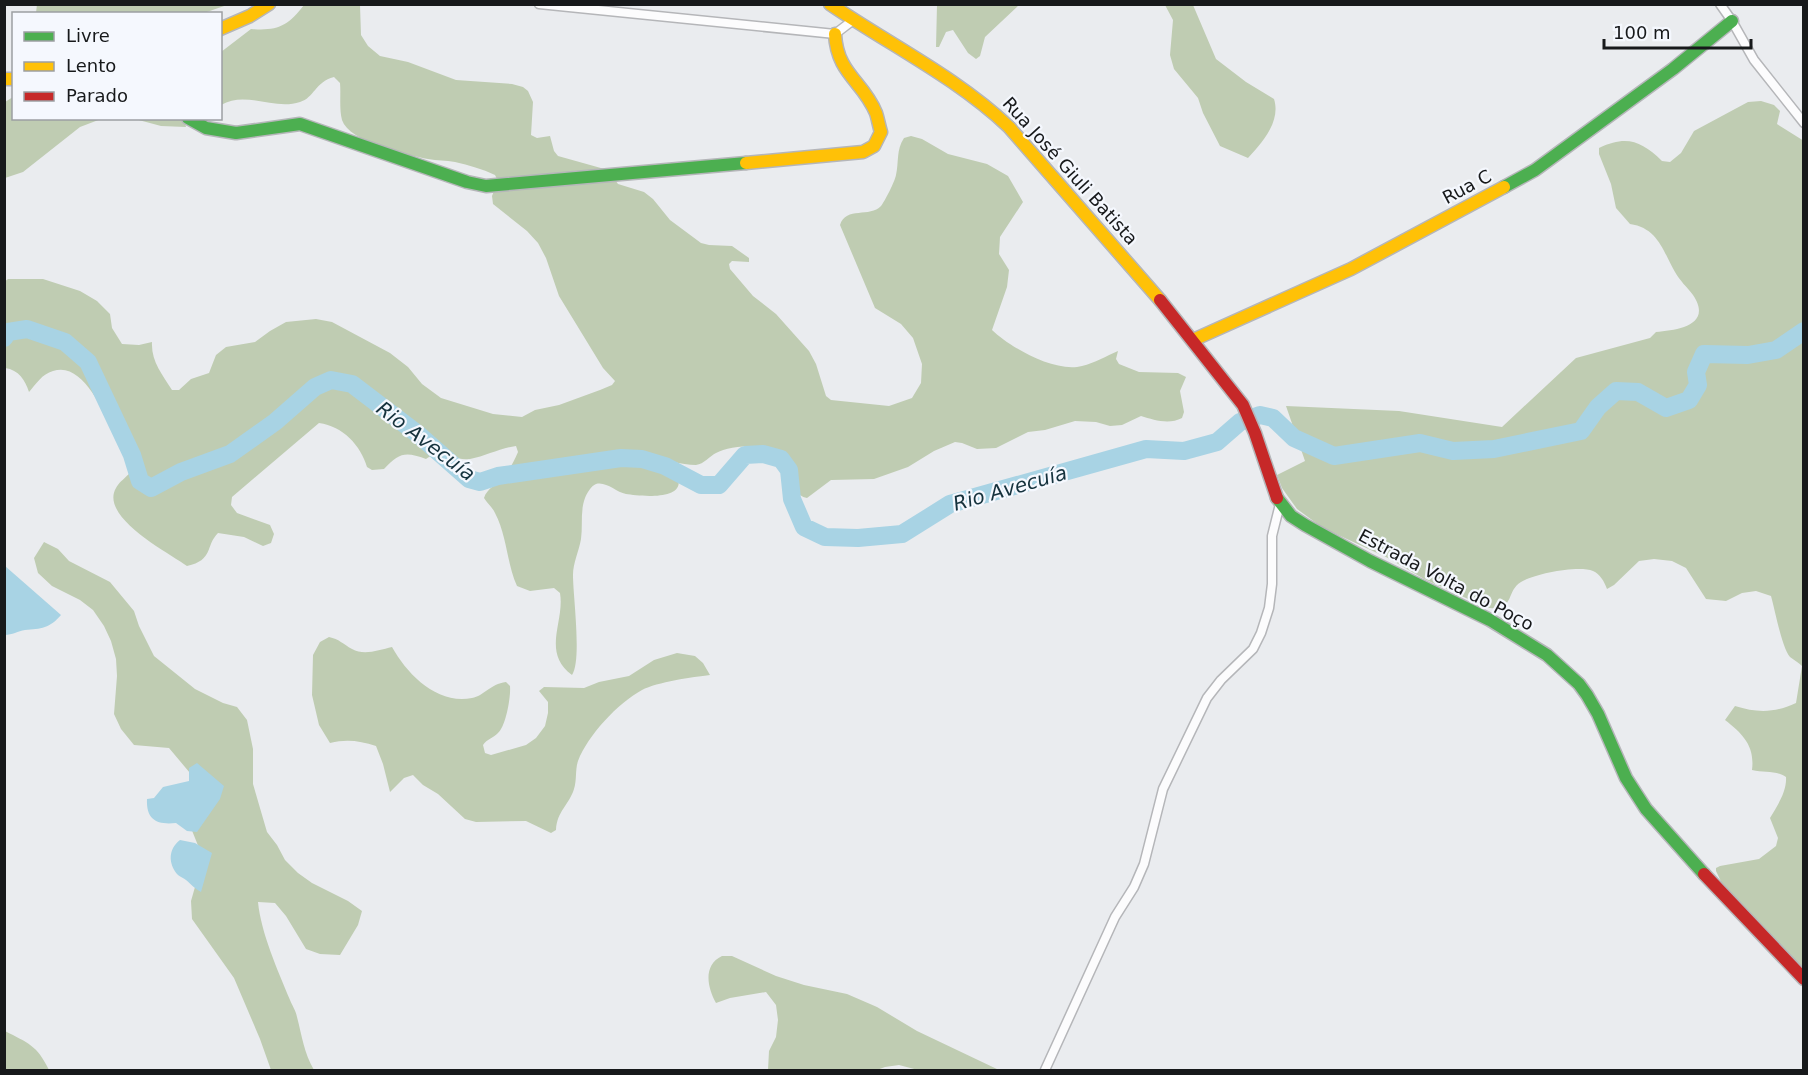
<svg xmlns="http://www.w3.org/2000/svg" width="1808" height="1075" viewBox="0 0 1808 1075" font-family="'DejaVu Sans',sans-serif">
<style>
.forest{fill:#bfccb2}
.water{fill:#a8d3e4}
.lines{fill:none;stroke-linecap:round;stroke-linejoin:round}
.river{stroke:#a8d3e4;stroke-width:18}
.street-casing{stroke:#b5b6b9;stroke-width:11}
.fast-casing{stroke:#b5b6b9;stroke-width:15}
.slow-casing{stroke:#b5b6b9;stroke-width:15}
.jam-casing{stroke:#b5b6b9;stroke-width:15}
.street{stroke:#fcfcfd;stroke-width:8}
.fast{stroke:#4caf50;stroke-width:12}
.slow{stroke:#ffc107;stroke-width:12}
.jam{stroke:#c62828;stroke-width:12}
.labels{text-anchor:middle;stroke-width:4.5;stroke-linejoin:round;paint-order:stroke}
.street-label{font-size:18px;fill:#17191b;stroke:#f5f8fe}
.water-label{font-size:20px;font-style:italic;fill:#15323d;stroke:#f5f8fe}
</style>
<rect width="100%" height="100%" fill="#eaecef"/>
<!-- forest -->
<g class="forest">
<polygon points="37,4 227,4 227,5 201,14 36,13"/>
<path d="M 304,5 L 360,5 L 361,35 L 368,46 L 380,56 L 408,62 L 456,80 L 512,84 L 523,87 L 528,91 L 533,102 L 531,135 L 537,138 L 550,136 L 554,151 L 558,156 L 608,170 L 618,184 L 644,192 L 653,199 L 670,220 L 701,243 L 709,245 L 732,246 L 749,258 L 749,262 L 732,261 L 729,264 L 730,269 L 753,296 L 776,314 L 809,351 L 816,364 L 826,396 L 831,400 L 889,406 L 912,398 L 921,383 L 922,364 L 913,338 L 901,324 L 875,308 L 840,225 C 846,206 870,218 881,206 C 885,201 895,181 896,175 C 899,162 896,150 904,138 L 911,136 L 922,139 L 948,154 L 987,164 L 1008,176 L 1023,202 L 1000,237 L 999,254 L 1009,270 L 1007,287 L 992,330 C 1011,348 1055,373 1082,366 C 1095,363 1106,356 1118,351 L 1116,359 L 1119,364 L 1139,372 L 1178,373 L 1186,377 L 1180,391 L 1184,412 L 1182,418 C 1169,425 1154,420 1141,416 L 1122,425 L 1110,426 L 1096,422 L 1075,421 L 1045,430 L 1028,432 L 996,448 L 977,449 L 962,443 L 955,442 L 934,451 L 908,467 L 874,479 L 831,480 L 807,498 C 786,495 797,457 772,448 C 758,444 728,446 716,453 C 710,456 704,464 696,465 C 689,465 680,463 673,462 L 672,466 C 674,469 677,474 678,478 C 685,501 639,496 626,494 C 616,492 606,481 596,484 C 591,486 587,493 585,498 C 580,511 583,526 581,539 C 579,551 573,563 573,575 C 573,596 582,661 572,675 C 541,652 565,622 560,593 L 554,588 L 530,591 L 517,586 C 507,564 507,536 495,513 C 493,508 487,503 484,498 C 487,488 497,485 503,477 C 510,470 514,461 518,452 L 516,446 C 500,448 486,456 470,459 C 452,462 446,444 426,459 C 405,451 399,453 384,469 L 372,470 L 367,467 C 361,446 343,426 319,423 L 232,497 L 231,505 L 237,513 L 270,525 L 274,534 L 271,543 L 263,546 L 244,537 L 218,533 C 205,546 214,560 187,566 C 169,553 99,517 116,488 C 122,477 137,473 134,458 C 127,448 120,438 113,427 C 101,409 82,361 53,371 C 42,374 36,384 29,392 C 25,380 19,370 5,368 L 4,282 L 8,279 L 43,279 L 80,291 L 97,301 L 110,314 L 112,328 L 122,344 L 139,345 L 152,342 C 151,361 162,374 172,390 L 179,390 L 191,379 L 209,373 L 216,355 L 226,347 L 255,342 L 270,331 L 286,322 L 316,319 L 332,322 L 390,353 L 408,367 L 422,384 L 441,398 L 493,414 L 522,417 L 535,410 L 559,405 L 600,390 L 612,385 L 615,381 L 603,368 L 559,296 L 546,258 L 538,243 L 527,231 L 493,204 L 492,196 L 498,181 L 495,175 C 482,169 469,165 455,162 C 446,160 437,161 428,159 C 407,155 349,142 342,120 C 339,109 341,94 340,83 L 334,77 C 315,82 314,98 300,102 C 274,111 246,90 221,105 L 221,52 L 251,29 C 278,31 288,26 304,5 Z"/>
<polygon points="937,5 937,4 1019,5 985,37 980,56 976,59 968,53 953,30 946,32 939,47 936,47"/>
<path d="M 1165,5 L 1193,5 L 1216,59 L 1246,82 L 1274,99 C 1281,121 1263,142 1248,158 L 1220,146 L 1203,113 L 1198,98 L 1174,69 L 1170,55 L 1173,20 Z"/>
<polygon points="13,97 14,118 101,119 80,127 23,172 5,178 5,102"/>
<path d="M 1761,101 L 1774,105 L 1780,111 L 1777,124 L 1804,141 L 1803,969 L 1799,972 L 1728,896 L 1716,871 L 1716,868 L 1720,866 L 1759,859 L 1776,846 L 1778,838 L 1770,818 C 1777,806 1787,792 1786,777 C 1776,770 1764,773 1752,770 C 1755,746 1743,734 1725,720 L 1735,706 C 1757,713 1775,713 1796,703 L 1802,666 C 1799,663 1794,660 1790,657 C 1782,648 1775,610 1771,596 L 1756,591 L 1742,593 L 1726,601 L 1706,599 L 1686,568 L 1672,561 L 1654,559 L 1639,561 L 1614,585 L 1607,589 C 1604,581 1600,574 1593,571 C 1578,565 1534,574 1521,582 C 1505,592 1516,610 1488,608 L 1424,579 L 1388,558 L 1323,528 L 1297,509 L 1282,488 L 1277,475 L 1305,461 L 1286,406 L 1399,411 L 1502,427 L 1576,358 L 1650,338 L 1656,332 C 1678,330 1713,325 1693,295 C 1687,287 1680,281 1675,272 C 1663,251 1658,228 1630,224 L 1616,208 L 1611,184 L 1599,154 L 1599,148 C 1627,135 1641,141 1662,161 L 1670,162 L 1681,153 L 1694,131 L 1748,102 Z"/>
<polygon points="135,119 184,119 186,127 161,126"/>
<path d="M 44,542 L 58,549 L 69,561 L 110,582 L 134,611 L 139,626 L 154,656 L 195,689 L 223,703 L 237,707 L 247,720 L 253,749 L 253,784 L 267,832 L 277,845 L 285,860 L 298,873 L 312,883 L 348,901 L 362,911 L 358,925 L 340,955 L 320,954 L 306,949 L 286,916 L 275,903 L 258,902 C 261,933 278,971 290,1000 C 292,1005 296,1011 297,1017 C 302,1036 304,1053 314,1070 L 271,1070 L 260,1039 L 234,978 L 192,919 L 191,901 L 199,873 L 201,853 L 189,823 L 190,773 L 169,748 L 134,745 L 121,729 L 114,714 L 117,676 L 116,659 L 111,641 L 104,626 L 93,610 L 80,600 L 52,586 L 38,573 L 34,558 Z"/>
<path d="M 329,637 C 339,639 343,644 352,649 C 364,656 379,650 392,647 C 407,674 437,705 472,698 C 484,696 490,684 506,682 L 510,686 C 511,696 506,726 498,733 C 493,738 487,739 483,745 L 485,753 L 491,755 L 526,745 L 536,738 L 545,726 L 548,713 L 548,702 L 539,691 L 544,687 L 584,688 L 599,682 L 629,676 L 654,660 L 677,653 L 695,656 L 703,663 L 710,675 C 693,677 657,682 642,690 C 618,703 588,735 578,761 C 575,770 577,780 574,789 C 569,805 557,811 556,830 L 551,833 L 526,821 L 476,822 L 465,819 L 438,794 L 423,785 L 413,775 L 404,778 L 390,792 L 383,764 L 376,746 C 360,741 347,739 330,743 L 319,725 L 312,695 L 313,655 L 320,642 Z"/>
<path d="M 722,956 L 732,956 L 776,976 L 804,985 L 847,994 L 877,1007 L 917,1031 L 999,1070 L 918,1070 L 899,1065 L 885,1067 L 877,1070 L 768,1070 L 769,1051 L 776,1037 L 778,1020 L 776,1005 L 766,992 L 730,998 L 716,1003 C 707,987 703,965 722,956 Z"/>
<path d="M 5,1031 C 28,1043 37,1045 49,1070 L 5,1070 Z"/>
</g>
<!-- water -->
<g class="water">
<path d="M 5,566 L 61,615 C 50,628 41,629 25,630 C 18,631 12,635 5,635 Z"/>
<path d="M 197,763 L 224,786 L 220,799 L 197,832 L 187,831 L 176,823 C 157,825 146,820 147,799 L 154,798 L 163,787 L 189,781 L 189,768 Z"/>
<path d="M 180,840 L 195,843 L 212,853 L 201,892 C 194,888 192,885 186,880 C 184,878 180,877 178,875 C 168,864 168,849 180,840 Z"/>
</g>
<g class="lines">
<!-- river -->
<polyline class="river" points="4,338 8,332 27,329 65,342 88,362 132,455 140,481 151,488 181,472 230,454 275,422 315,387 331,380 352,384 419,435 469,479 480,482 498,476 621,458 642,459 665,466 701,485 719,485 745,455 763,454 781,459 789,470 792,499 804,527 825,537 858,538 902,534 950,504 1146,449 1184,451 1217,442 1240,422 1260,415 1273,418 1294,438 1334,456 1420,443 1453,451 1494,449 1581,431 1598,407 1616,391 1638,392 1666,408 1689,400 1698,385 1696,372 1704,354 1748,355 1776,350 1804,331"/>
<!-- street casing -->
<g class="street-casing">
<g id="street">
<polyline points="539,4 835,34 852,21"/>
<polyline points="1720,4 1732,21 1754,60 1804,123"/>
<polyline points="1045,1070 1115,917 1134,887 1144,864 1163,789 1207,698 1221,680 1253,649 1261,633 1269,608 1272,584 1272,536 1280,504"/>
</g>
</g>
<!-- fast casing -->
<g class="fast-casing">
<g id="fast">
<polyline points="188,118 206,128 236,133 300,124 467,182 486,186 746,163"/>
<polyline points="1504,187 1535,170 1673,69 1732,21"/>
<polyline points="1277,498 1291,516 1305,525 1370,561 1490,620 1547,655 1579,684 1587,695 1598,714 1626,778 1646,809 1704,874"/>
</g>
</g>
<!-- slow casing -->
<g class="slow-casing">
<g id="slow">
<path d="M 830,4 C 890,45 956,77 1009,127 L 1160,300"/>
<polyline points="220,29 250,16 269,4"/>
<polyline points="4,79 14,79"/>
<path d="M 746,163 L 863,152 L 874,146 L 881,132 C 879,126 878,119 876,113 C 863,81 837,74 835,34"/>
<polyline points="1193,340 1351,269 1504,187"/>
</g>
</g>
<!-- jam casing -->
<g class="jam-casing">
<g id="jam">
<polyline points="1160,300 1243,405 1255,433 1277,498"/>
<polyline points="1704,874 1804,979"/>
</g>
</g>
<!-- street -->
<use href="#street" class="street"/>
<!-- fast -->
<use href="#fast" class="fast"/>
<!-- slow -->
<use href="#slow" class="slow"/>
<!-- jam -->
<use href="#jam" class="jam"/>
</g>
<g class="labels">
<!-- street labels -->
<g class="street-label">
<text transform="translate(1070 171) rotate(48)" y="6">Rua José Giuli Batista</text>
<text transform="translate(1467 187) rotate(-28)" y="6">Rua C</text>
<text transform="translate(1446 580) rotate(28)" y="6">Estrada Volta do Poço</text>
</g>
<!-- water labels -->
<g class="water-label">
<text transform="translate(426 441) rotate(37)" y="7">Rio Avecuía</text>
<text transform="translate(1010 488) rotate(-16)" y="7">Rio Avecuía</text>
</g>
</g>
<!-- border -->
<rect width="1808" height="1075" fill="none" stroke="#17191b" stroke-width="12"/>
<!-- legend -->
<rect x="12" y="12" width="210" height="108" fill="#f5f8fe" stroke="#9c9fa3" stroke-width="1.5"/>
<rect x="24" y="32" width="30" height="9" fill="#4caf50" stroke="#9c9fa3" stroke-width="1.5"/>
<text x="66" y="42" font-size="18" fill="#17191b">Livre</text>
<rect x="24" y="62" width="30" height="9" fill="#ffc107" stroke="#9c9fa3" stroke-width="1.5"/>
<text x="66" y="72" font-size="18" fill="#17191b">Lento</text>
<rect x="24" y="92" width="30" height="9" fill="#c62828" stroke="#9c9fa3" stroke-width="1.5"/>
<text x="66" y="102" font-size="18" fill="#17191b">Parado</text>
<!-- scale -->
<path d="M1604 39v9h147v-9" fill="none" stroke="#17191b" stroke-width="3"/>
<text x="1613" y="39" font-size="18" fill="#17191b" stroke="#f5f8fe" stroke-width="4.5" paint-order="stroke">100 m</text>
</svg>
